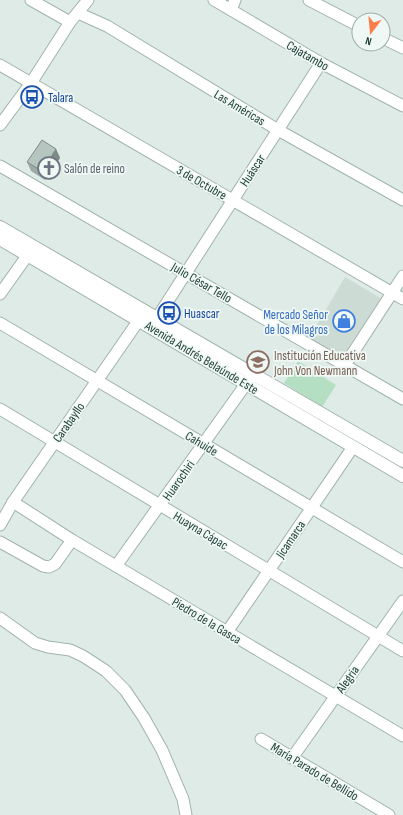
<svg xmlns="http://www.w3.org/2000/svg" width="403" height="815" viewBox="0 0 403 815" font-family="'Sofia Sans Condensed',sans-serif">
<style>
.built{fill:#cddbd5}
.grass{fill:#b5dfc2}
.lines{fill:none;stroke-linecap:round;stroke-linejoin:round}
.minor-casing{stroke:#a1b3ae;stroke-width:13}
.tertiary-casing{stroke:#a1b3ae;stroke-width:14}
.minor{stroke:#fff;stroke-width:11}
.tertiary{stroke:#fff;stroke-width:12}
.wall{fill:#9baaa4}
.shaded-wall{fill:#7e8b86}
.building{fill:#b4c6bf;stroke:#7e8b86}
.labels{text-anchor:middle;stroke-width:3.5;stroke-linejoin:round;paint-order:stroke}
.street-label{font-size:13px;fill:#1e3c36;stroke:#eff8f4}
.transit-label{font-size:13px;fill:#164399;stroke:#eff8f4;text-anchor:start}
.worship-label{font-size:13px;fill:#5b616d;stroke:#eff8f4;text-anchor:start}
.shop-label{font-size:13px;fill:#366cbe;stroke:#eff8f4;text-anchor:end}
.education-label{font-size:13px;fill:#785e54;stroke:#eff8f4;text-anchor:start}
</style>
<rect width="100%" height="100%" fill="#deebe6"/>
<!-- built -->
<polygon class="built" points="345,277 382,299 342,363 307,342"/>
<!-- grass -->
<polygon class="grass" points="298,361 336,385 322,407 284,383"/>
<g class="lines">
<!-- minor casing -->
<g class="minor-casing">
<g id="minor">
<polyline points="31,0 70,22"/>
<polyline points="214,0 321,63 403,106"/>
<polyline points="309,0 359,26"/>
<polyline points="231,10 235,0"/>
<polyline points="78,13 107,26 278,130 403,200"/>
<polyline points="383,38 403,48"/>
<polyline points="0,65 403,299"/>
<polyline points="0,125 31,83 70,22 88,0"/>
<polyline points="0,166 403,399"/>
<polyline points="0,294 32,249"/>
<polyline points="157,318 321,63"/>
<polyline points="0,323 403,562"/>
<polyline points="345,365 403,276"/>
<polyline points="0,409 403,651"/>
<polyline points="13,502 72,540 403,736"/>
<polyline points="0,525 13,502 139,320"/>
<polyline points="0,542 43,566 49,567 55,564 72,540"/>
<polyline points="116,566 251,377"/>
<polyline points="0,618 35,643 48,647 70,650 83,656 106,671 125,690 144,718 162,750 183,799 186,815"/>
<polyline points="227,632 353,447"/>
<polyline points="261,739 389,815"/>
<polyline points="292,758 403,601"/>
</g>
</g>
<!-- tertiary casing -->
<g class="tertiary-casing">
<g id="tertiary">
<polyline points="0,227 403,461"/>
<polyline points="0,239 403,476"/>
</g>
</g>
<!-- minor -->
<use href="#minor" class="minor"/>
<!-- tertiary -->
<use href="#tertiary" class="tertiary"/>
</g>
<!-- wall -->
<polygon class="wall" points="56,149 60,158 45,180 31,171 27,162"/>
<!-- shaded-wall -->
<polygon class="shaded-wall" points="56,149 60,158 45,180 42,171"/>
<!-- building -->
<polygon class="building" points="42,140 56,149 42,171 27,162"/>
<!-- icons -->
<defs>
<g id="bus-ring" transform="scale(1.15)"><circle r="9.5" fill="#eff8f4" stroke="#1a4fb4" stroke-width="1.5"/><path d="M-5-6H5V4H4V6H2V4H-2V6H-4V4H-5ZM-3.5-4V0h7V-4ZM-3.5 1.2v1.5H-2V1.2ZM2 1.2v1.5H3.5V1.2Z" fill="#1a4fb4"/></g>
<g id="church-ring" transform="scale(1.15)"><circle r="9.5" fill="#eff8f4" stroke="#6b7280" stroke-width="1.5"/><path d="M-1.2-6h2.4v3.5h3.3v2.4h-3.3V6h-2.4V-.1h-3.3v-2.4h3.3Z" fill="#6b7280"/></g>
<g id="shop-ring" transform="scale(1.15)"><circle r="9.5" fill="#eff8f4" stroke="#3f7fe0" stroke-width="1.5"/><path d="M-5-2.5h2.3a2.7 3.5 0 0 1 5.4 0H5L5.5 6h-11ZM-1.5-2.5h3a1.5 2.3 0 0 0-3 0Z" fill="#3f7fe0"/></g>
<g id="school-ring" transform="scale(1.15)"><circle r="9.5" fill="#eff8f4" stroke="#8d6e63" stroke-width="1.5"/><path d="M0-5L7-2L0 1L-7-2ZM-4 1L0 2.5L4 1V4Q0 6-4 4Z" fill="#8d6e63"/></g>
</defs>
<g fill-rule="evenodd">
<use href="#bus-ring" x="32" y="97"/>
<use href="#church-ring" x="49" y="168"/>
<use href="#bus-ring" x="169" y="313"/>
<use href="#shop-ring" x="344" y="321"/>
<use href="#school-ring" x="258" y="362"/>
</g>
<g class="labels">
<!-- street labels -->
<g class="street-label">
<text transform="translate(308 55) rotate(30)" y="5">Cajatambo</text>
<text transform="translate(240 107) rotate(31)" y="5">Las Américas</text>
<text transform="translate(252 170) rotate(-57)" y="5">Huáscar</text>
<text transform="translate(202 182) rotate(30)" y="5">3 de Octubre</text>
<text transform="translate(202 282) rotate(30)" y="5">Julio César Tello</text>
<text transform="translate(202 357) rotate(31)" y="5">Avenida Andrés Belaúnde Este</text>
<text transform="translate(68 422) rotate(-55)" y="5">Carabayllo</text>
<text transform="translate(202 443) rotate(31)" y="5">Cahuide</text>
<text transform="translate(178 480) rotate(-55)" y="5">Huarochiri</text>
<text transform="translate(201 530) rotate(31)" y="5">Huayna Cápac</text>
<text transform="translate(290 539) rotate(-56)" y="5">Jicamarca</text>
<text transform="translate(207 620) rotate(31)" y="5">Piedro de la Gasca</text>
<text transform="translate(347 679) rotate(-55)" y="5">Alegria</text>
<text transform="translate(315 771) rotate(31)" y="5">María Parado de Bellido</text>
</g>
<!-- transit labels -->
<g class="transit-label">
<text x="48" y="102">Talara</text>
<text x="184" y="318">Huascar</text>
</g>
<!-- worship labels -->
<g class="worship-label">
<text x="64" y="173">Salón de reino</text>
</g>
<!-- shop labels -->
<g class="shop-label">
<text x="328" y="319">Mercado Señor<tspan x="328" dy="15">de los Milagros</tspan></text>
</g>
<!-- education labels -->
<g class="education-label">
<text x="274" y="360">Institución Educativa<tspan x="274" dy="15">John Von Newmann</tspan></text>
</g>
</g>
<!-- north arrow -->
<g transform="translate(371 32) rotate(196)"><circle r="19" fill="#eff8f4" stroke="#9bada8"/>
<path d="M0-3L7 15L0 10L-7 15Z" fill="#fe7e4a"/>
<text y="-6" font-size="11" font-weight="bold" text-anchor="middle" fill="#1e3c36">N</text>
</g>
</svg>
